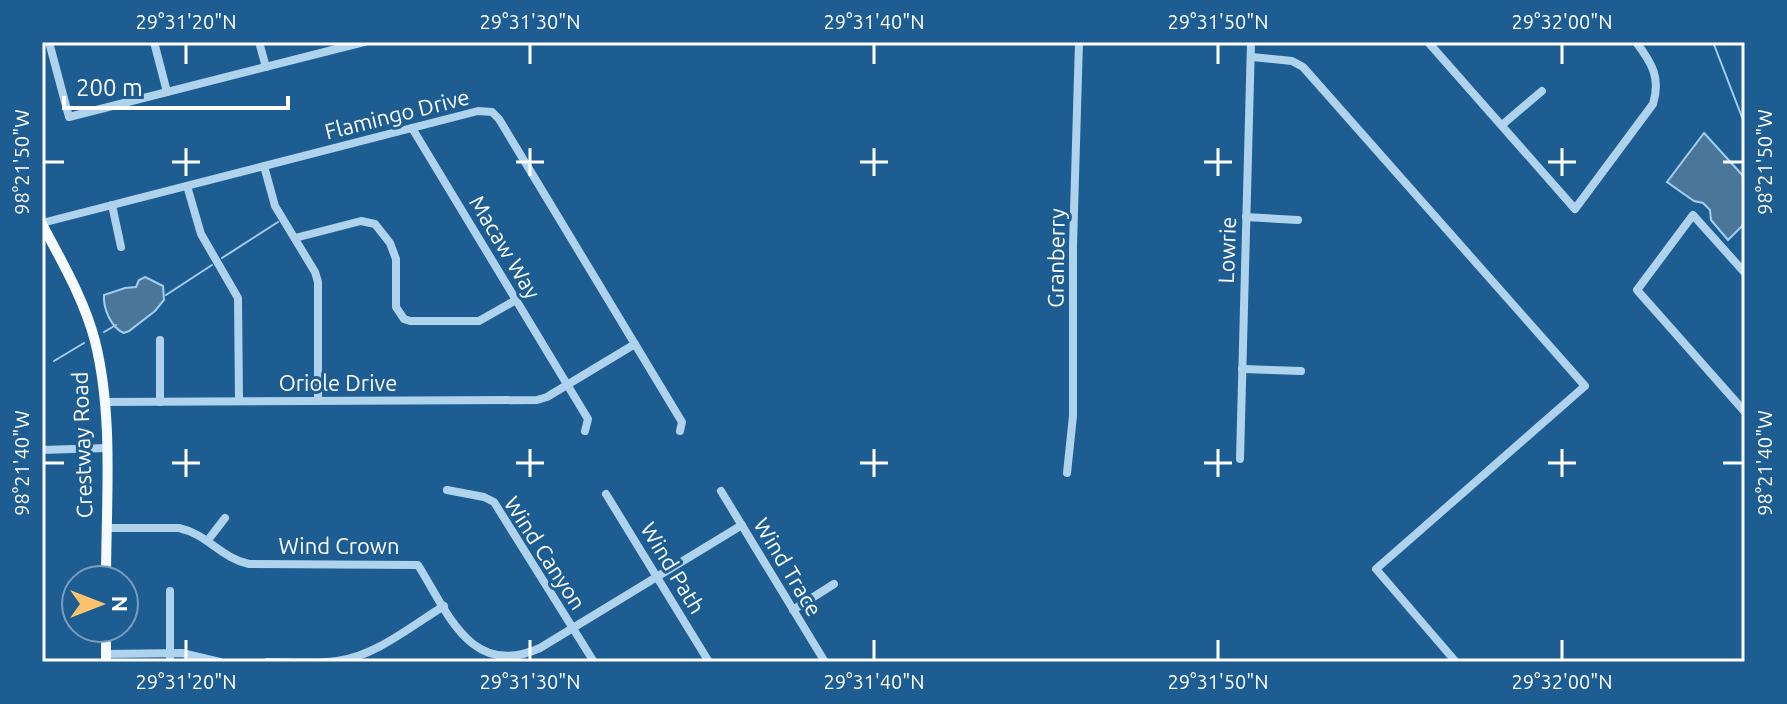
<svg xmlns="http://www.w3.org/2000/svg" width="1787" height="704" viewBox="0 0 1787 704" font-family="Ubuntu,sans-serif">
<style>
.water{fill:#4a769a;stroke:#a2ceef;stroke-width:2}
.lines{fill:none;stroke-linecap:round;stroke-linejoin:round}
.stream{stroke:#a2ceef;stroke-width:2}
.minor{stroke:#afd2ed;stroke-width:8}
.major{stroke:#f5faff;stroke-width:10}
.ticks{fill:none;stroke:#fff;stroke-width:3}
.labels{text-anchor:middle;stroke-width:6;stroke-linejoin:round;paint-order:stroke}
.street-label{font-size:22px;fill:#fff;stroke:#1e5d91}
.neatline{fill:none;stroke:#fff;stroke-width:3}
.ticks-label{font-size:20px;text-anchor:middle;fill:#fff}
</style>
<rect width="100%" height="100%" fill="#1e5d91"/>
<!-- water -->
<g class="water">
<polygon points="1704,133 1745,178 1745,223 1728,240 1711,220 1710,210 1703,203 1694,201 1667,182"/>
<path d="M 145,277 L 163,286 L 164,300 L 155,311 L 129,331 L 124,333 C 111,328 103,308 104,295 L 125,288 L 136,287 L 139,280 Z"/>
</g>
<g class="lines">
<!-- stream -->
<g class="stream">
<polyline points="1713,42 1745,125"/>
<polyline points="222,258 278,222"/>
<polyline points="166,295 212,265"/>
<polyline points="104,332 116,325"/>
<polyline points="54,361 84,343"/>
</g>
<!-- minor -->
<g class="minor">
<polyline points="49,42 69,117 364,42"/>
<polyline points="154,42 167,92"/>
<polyline points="259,42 266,67"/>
<path d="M 1428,42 L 1575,209 L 1653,104 C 1661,78 1652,63 1636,42"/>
<polyline points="1252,57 1292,61 1303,67 1585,386 1376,569 1456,662"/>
<polyline points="1502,125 1542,91"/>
<polyline points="412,128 588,419 585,431"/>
<polyline points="264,166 275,206 315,272 318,282 318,401"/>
<polyline points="187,186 201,234 238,298 239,401"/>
<polyline points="112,205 121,247"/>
<polyline points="1246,217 1298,220"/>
<polyline points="42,223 478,111 492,112 499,119 682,422 680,431"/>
<polyline points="295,238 361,221 375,224 390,243 396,259 396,307 404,319 410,321 479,321 516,300"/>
<polyline points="1745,273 1693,215 1637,290 1745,412"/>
<polyline points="160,340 160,402"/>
<polyline points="1242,369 1301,371"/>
<polyline points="104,402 537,400 547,397 635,344"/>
<polyline points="42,450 106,448"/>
<polyline points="1240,459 1251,42"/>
<polyline points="1067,473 1073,416 1073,245 1079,42"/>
<polyline points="447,490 484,497 494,502 594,662"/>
<polyline points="721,491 825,662"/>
<polyline points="606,494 709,662"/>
<path d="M 106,528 L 179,528 C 207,534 221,558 249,564 L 418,565 C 448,613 471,679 540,648 L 742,525"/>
<polyline points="208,540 225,518"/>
<polyline points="170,591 170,662"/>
<polyline points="793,610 834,584"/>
<polyline points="106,654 182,653 220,662"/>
<path d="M 267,662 C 290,662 314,664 337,661 C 376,656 411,626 444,606"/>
</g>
<!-- major -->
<g class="major">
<path d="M 42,224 C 62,262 84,299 95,341 C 114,417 106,502 106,580"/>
<polyline points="106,628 106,662"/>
</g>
</g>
<!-- ticks -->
<path class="ticks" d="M 186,44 L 186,64M 530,44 L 530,64M 874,44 L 874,64M 1218,44 L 1218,64M 1562,44 L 1562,64M 186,148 L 186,176M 530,148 L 530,176M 874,148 L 874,176M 1218,148 L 1218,176M 1562,148 L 1562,176M 44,162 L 64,162M 172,162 L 200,162M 516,162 L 544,162M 860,162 L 888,162M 1204,162 L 1232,162M 1548,162 L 1576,162M 1723,162 L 1743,162M 186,449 L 186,477M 530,449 L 530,477M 874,449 L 874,477M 1218,449 L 1218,477M 1562,449 L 1562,477M 44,463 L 64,463M 172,463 L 200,463M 516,463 L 544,463M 860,463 L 888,463M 1204,463 L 1232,463M 1548,463 L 1576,463M 1723,463 L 1743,463M 186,640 L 186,660M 530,640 L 530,660M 874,640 L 874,660M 1218,640 L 1218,660M 1562,640 L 1562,660"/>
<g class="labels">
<!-- street labels -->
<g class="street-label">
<text transform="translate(397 114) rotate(-14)" y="8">Flamingo Drive</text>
<text transform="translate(505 247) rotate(59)" y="8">Macaw Way</text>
<text transform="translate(1227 250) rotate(-88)" y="8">Lowrie</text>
<text transform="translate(1056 258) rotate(-89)" y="8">Granberry</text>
<text x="338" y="391">Oriole Drive</text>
<text transform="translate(82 445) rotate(-92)" y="8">Crestway Road</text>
<text x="339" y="554">Wind Crown</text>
<text transform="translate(545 553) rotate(57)" y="8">Wind Canyon</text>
<text transform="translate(788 567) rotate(59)" y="8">Wind Trace</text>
<text transform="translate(673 568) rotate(59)" y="8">Wind Path</text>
</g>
</g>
<!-- border -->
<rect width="1787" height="704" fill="none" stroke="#1e5d91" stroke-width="88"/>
<!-- north arrow -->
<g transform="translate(100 604) rotate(90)"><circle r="38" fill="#1e5d91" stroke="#789ebd" stroke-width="2"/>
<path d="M0-6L14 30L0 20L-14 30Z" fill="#fcc36e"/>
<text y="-12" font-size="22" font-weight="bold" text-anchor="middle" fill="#ffffff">N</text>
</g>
<!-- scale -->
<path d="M64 96v12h224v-12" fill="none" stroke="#ffffff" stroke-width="4"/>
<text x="76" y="96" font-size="24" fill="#ffffff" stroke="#1e5d91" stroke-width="6" paint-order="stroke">200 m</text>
<rect x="44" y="44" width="1699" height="616" class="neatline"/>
<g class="ticks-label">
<text x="186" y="29">29°31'20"N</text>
<text x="530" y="29">29°31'30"N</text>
<text x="874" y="29">29°31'40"N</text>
<text x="1218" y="29">29°31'50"N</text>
<text x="1562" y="29">29°32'00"N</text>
<text transform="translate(1765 162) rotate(-90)" y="7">98°21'50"W</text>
<text transform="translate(22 162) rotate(-90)" y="7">98°21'50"W</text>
<text transform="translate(1765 463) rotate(-90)" y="7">98°21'40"W</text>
<text transform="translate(22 463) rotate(-90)" y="7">98°21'40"W</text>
<text x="186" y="689">29°31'20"N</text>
<text x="530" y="689">29°31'30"N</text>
<text x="874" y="689">29°31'40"N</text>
<text x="1218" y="689">29°31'50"N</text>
<text x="1562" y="689">29°32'00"N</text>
</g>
</svg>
